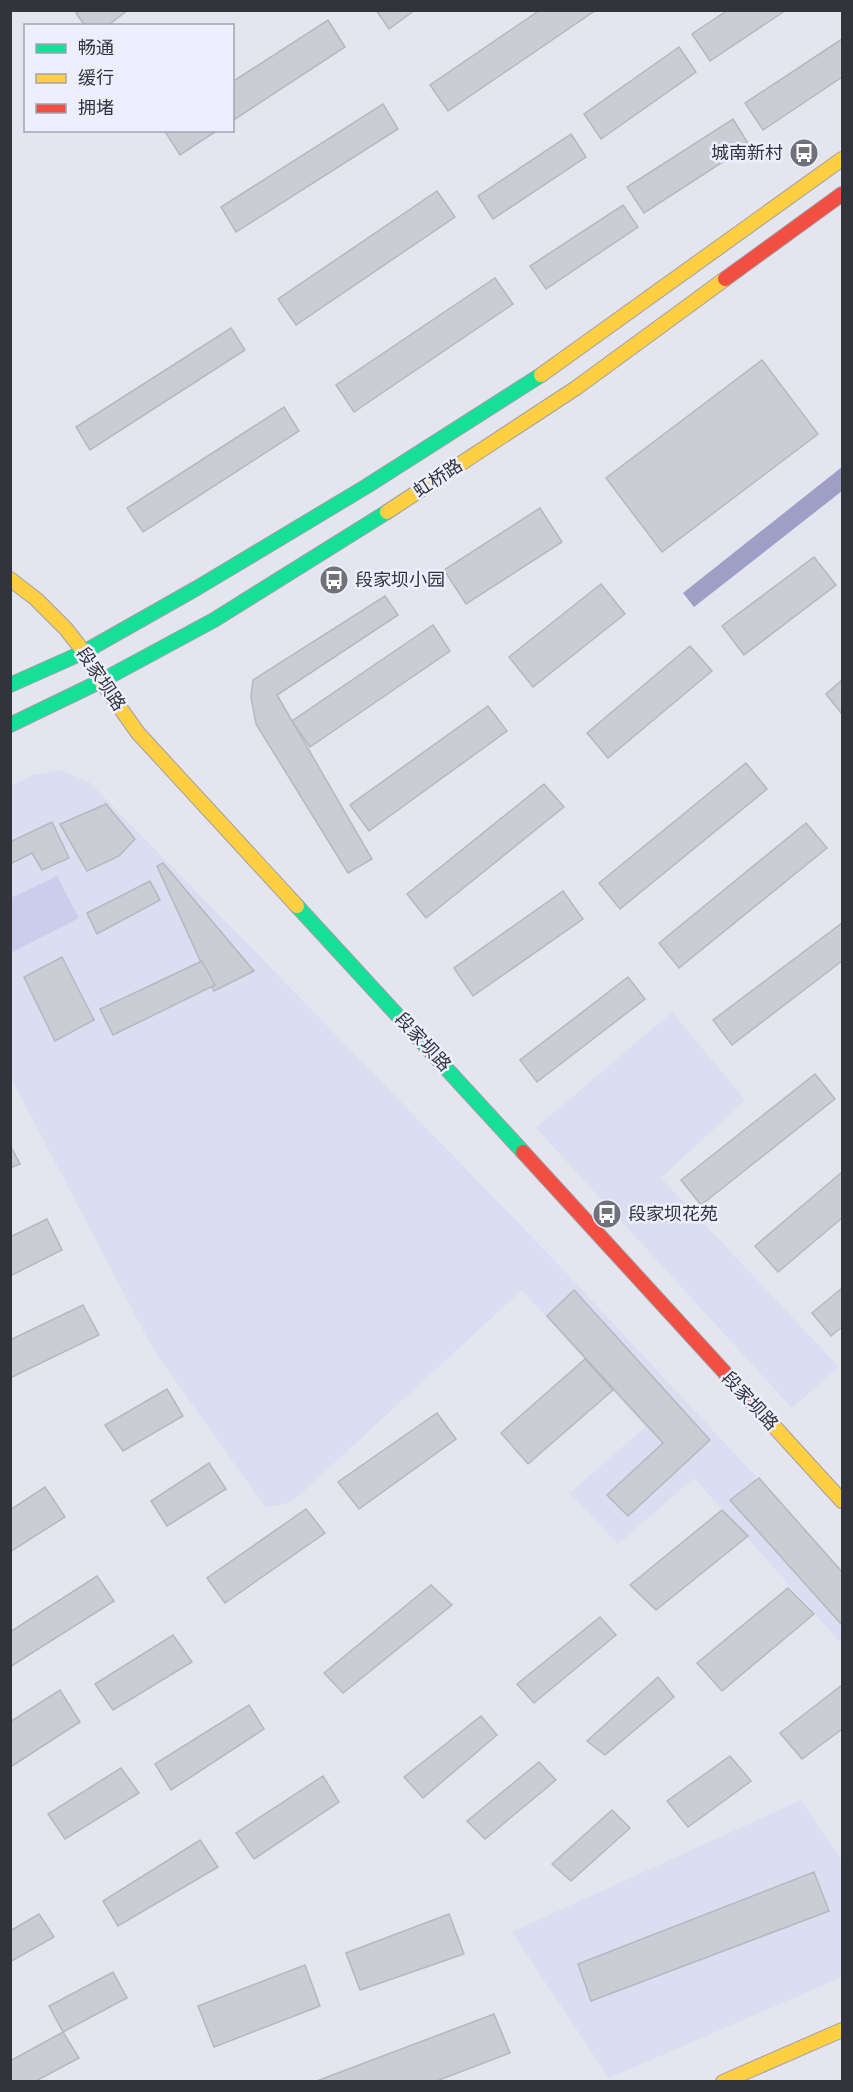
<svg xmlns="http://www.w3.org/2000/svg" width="853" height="2092" viewBox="0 0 853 2092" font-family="Quicksand,'Noto Sans SC',sans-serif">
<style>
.built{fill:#dbddf0}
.green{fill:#cbcded}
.water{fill:#9d9fc6}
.building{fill:#cbccd4;stroke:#b6b7bf;stroke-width:1.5}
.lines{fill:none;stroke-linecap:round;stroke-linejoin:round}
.fast-casing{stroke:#9f9fa6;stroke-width:16}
.slow-casing{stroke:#9f9fa6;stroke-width:16}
.jam-casing{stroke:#9f9fa6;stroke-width:16}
.fast{stroke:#16e098;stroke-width:14}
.slow{stroke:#ffcf43;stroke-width:14}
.jam{stroke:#f24e42;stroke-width:14}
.labels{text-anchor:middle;stroke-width:5;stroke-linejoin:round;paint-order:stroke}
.poi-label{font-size:18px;fill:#33333b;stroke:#edeffe;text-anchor:start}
.street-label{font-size:18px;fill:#33333b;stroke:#edeffe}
</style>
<rect width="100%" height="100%" fill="#e4e5ef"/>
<!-- built -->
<g class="built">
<polygon points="60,770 89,782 271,968 554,1260 842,1569 842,1644 694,1478 618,1544 570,1493 645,1427 522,1290 294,1500 281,1505 265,1507 153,1349 11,1078 11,786 32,775"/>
<polygon points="672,1012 745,1100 661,1178 839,1367 792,1408 536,1128"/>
<polygon points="801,1800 842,1860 842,1977 609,2078 512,1932"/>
</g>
<!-- green -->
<polygon class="green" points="57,876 79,918 11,953 11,898"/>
<!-- water -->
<polygon class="water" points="842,467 842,491 694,607 683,593"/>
<!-- building -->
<g class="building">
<polygon points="79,10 128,10 107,26 85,26 76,13"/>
<polygon points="376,10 415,10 389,29"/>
<polygon points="540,10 596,10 448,111 430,85"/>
<polygon points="728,10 786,10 710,61 692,34"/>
<polygon points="328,20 345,47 232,121 232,82"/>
<polygon points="842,39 842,77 763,130 745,103"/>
<polygon points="679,47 696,72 601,139 584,114"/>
<polygon points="383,104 398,129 236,232 221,207"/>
<polygon points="733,119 749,145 644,213 627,187"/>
<polygon points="164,130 218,130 180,155"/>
<polygon points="571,134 586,157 493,219 478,196"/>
<polygon points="437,191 455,217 296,325 278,299"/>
<polygon points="623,205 638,227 546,289 530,266"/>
<polygon points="495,278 513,304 354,412 336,385"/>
<polygon points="231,328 245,350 90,450 76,427"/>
<polygon points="762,360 818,434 662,552 606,478"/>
<polygon points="284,407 299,431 143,532 127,508"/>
<polygon points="540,508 562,542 466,604 444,570"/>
<polygon points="814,557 836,585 744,655 722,626"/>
<polygon points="601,584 625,614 533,687 509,657"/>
<polygon points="385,596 398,615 277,695 372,859 348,873 256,724 251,697 253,680"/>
<polygon points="433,625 450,651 310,747 292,721"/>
<polygon points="690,646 712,671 608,758 587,733"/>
<polygon points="842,680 842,714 826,694"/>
<polygon points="488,706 507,731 369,831 350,805"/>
<polygon points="746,763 767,789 620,909 599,883"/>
<polygon points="544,784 564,807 426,918 407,894"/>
<polygon points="106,804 135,839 119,856 87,871 60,824"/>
<polygon points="52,822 69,858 42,870 32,853 10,864 10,842"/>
<polygon points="806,823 827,848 679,968 659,943"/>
<polygon points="163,863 254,971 214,991 157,866"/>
<polygon points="150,881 160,900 97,934 87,913"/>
<polygon points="563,891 583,919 473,996 454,968"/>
<polygon points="842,923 842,961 732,1045 713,1020"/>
<polygon points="62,957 94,1020 55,1041 24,977"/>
<polygon points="202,961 215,985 113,1035 100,1009"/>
<polygon points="628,977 645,999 537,1082 520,1060"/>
<polygon points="815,1074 835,1099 701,1205 681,1180"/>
<polygon points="10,1145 20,1164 10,1168"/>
<polygon points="842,1172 842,1218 778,1272 755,1246"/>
<polygon points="47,1219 62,1250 10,1276 10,1237"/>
<polygon points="842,1288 842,1327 831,1336 812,1313"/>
<polygon points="574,1290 710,1440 628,1516 607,1495 663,1443 547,1316"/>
<polygon points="83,1305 99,1335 10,1378 10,1340"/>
<polygon points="585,1359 613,1390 528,1464 501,1433"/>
<polygon points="167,1389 183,1416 123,1451 105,1425"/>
<polygon points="437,1413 456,1439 359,1509 338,1482"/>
<polygon points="209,1463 226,1489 167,1526 151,1501"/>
<polygon points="759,1478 842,1572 842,1625 730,1500"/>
<polygon points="45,1487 65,1517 10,1552 10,1510"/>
<polygon points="306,1509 325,1533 225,1603 207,1578"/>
<polygon points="722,1510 748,1536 656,1610 630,1585"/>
<polygon points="97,1576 114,1601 10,1667 10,1632"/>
<polygon points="431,1585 452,1605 343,1693 324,1673"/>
<polygon points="788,1588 814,1614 722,1691 697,1663"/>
<polygon points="600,1617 616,1635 534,1703 517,1684"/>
<polygon points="173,1635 192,1662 113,1710 95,1684"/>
<polygon points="658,1677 674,1697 605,1755 587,1741"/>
<polygon points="842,1685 842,1729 802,1759 780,1733"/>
<polygon points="60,1690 80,1722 12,1766 10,1764 10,1722"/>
<polygon points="249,1705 264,1729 171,1790 155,1764"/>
<polygon points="481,1716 497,1735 423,1798 404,1777"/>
<polygon points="730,1756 751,1781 688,1827 667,1801"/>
<polygon points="539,1762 556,1780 485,1839 467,1821"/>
<polygon points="121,1768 139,1793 65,1839 48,1814"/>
<polygon points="323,1776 339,1802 254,1859 236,1833"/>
<polygon points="612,1810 630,1828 571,1881 552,1864"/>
<polygon points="200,1840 218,1867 118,1926 103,1901"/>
<polygon points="814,1872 829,1911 591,2001 578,1964"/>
<polygon points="39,1914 54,1937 10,1962 10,1931"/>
<polygon points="449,1914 464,1954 360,1990 346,1953"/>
<polygon points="305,1965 320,2006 214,2047 198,2006"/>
<polygon points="113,1972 127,1998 63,2032 49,2006"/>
<polygon points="494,2014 510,2053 434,2082 314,2082"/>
<polygon points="63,2032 79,2058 34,2082 10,2082 10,2061"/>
</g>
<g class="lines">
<!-- fast casing -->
<g class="fast-casing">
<g id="fast">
<polyline points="10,685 84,652 197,588 367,486 541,375"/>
<polyline points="10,725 101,681 214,620 387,512"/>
<polyline points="297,906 523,1152"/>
</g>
</g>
<!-- slow casing -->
<g class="slow-casing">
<g id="slow">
<polyline points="541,375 842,159"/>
<polyline points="387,512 576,388 725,279"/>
<polyline points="10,579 36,599 66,629 84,652 101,681 138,733 297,906"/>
<polyline points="760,1411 842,1501"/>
<polyline points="723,2082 842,2030"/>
</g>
</g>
<!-- jam casing -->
<g class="jam-casing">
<g id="jam">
<polyline points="725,279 842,194"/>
<polyline points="523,1152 760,1411"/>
</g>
</g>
<!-- fast -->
<use href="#fast" class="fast"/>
<!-- slow -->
<use href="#slow" class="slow"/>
<!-- jam -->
<use href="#jam" class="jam"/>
</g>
<!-- icons -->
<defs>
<g id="bus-disc" transform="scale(1.5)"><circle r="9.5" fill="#71717a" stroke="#edeffe"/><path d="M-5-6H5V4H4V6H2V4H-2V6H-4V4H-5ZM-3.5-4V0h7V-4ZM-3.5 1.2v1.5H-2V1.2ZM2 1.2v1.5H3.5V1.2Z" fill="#fff"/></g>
</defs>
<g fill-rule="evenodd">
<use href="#bus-disc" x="804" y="153"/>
<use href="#bus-disc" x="334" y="580"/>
<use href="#bus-disc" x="607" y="1214"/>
</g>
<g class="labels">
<!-- poi labels -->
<g class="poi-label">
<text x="783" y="159" text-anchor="end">城南新村</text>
<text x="355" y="586">段家坝小园</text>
<text x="628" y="1220">段家坝花苑</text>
</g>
<!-- street labels -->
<g class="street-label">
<text transform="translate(438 478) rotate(-33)" y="6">虹桥路</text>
<text transform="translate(101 679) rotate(56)" y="6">段家坝路</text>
<text transform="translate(423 1042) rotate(47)" y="6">段家坝路</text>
<text transform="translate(750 1401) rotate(47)" y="6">段家坝路</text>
</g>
</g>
<!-- border -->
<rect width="853" height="2092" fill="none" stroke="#33333b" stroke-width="24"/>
<!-- legend -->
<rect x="24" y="24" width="210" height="108" fill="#edeffe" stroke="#a3a4b0" stroke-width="1.5"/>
<rect x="36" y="44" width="30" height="9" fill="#16e098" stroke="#a3a4b0" stroke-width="1.5"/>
<text x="78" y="54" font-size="18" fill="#33333b">畅通</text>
<rect x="36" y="74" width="30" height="9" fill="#ffcf43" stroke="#a3a4b0" stroke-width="1.5"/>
<text x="78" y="84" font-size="18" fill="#33333b">缓行</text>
<rect x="36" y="104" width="30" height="9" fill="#f24e42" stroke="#a3a4b0" stroke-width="1.5"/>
<text x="78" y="114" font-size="18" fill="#33333b">拥堵</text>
</svg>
